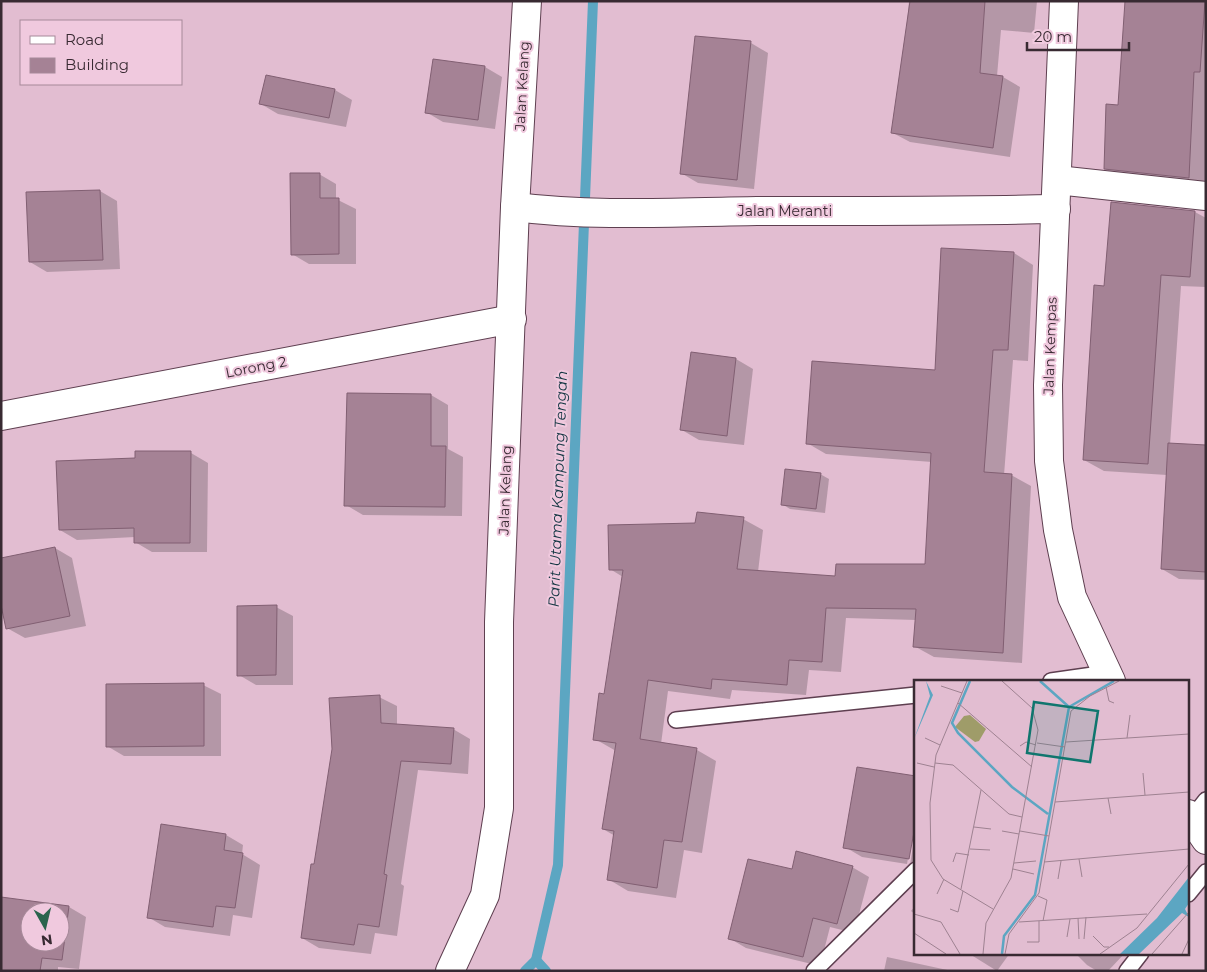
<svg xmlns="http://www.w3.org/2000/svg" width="1207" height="972" viewBox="0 0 1207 972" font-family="Montserrat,sans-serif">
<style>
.shadow{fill:#0003;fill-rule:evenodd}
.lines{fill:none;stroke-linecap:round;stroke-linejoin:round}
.stream{stroke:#5ca6c2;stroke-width:10}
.building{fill:#a58295;stroke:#815f72;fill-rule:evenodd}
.lane-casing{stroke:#5e3f50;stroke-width:18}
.street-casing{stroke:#5e3f50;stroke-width:30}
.secondary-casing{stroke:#5e3f50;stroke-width:30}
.lane{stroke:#fff;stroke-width:15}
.street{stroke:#fff;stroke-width:28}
.secondary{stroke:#fff;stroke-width:28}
.labels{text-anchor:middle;stroke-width:4;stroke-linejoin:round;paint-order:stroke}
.street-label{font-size:14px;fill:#382a32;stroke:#f0c9de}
.water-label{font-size:15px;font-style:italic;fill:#133642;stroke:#f0c9de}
.inset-river{fill:none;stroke:#5ca6c2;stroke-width:2.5}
.inset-road{fill:none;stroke:#9e8291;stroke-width:1}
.view{fill:#0f766e;fill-opacity:0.15;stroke:#0f766e;stroke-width:2.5}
.inset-edge{fill:none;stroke:#382a32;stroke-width:2.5}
</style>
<rect width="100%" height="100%" fill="#e2bdd1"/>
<!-- shadow -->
<g class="shadow">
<polygon points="909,1 1037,1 1034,33 1001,30 997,76 1003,77 1020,87 1010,157 910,142 893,133 908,24 907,23"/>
<polygon points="1127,1 1206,1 1206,190 1127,181 1105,169 1119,106"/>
<polygon points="696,37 751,43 768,53 754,189 698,183 681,173"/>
<polygon points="485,67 502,77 495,129 443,122 426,112"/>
<polygon points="335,90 352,100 346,127 278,114 261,104"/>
<polygon points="319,174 336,184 336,199 356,209 356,264 309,264 292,254"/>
<polygon points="100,191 117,201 120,269 47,272 30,262 28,193"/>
<polygon points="1112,203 1195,212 1206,218 1206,287 1181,286 1170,445 1206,447 1206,580 1179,579 1162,569 1167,475 1104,471 1084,460 1106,287"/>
<polygon points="1014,253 1033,265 1028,361 1013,360 1004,475 1011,475 1031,486 1022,663 934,657 914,646 916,620 846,618 841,672 809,670 806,695 732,690 730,699 668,691 661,744 697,750 716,761 702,853 684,850 676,898 628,891 608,879 615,836 603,829 616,751 595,739 605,695 623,577 610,569 696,524 743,519 763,530 758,572 837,578 927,566 932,462 826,454 807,443 936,372"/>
<polygon points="692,353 736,359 753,369 744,445 699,440 682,430"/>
<polygon points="348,394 431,395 448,405 448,449 463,457 462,516 363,515 346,505"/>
<polygon points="136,452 191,453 208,463 207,552 152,552 135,542 135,537 77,540 60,530 136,459"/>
<polygon points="820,474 829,479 825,513 790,509 782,504"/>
<polygon points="55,548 72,558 86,626 25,638 7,628"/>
<polygon points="276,607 293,616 293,685 256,685 239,675"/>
<polygon points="203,685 221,694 221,756 124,756 107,746"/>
<polygon points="379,697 397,706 397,725 453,729 470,739 468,774 418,770 401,884 404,886 397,936 375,933 371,954 319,948 302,938 315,866"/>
<polygon points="916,813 907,864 862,857 845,847"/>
<polygon points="916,828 916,866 910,865"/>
<polygon points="226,835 243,845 242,854 260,865 252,918 233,915 230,936 165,927 148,917"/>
<polygon points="852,867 869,877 854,933 830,927 820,966 746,948 729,938 792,871"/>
<path d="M 1,898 L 69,907 L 86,917 L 79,969 L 58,967 L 58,971 L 1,971 ZM 30,912 L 60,912 L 60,942 L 30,942 Z"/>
<polygon points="916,905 916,915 911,911"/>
<polygon points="968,953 1010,953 997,971"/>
<polygon points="1075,953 1125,953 1108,971 1097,971 1087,965"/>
<polygon points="887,957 952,971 884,971"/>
</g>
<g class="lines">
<!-- stream -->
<g class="stream">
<polyline points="536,960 546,971"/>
<polyline points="525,971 536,960 558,865 593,1"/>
</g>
</g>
<!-- building -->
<g class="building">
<polygon points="910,1 985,1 980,73 1003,76 993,148 891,133"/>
<polygon points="1125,1 1205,1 1200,72 1194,72 1189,178 1104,169 1106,104 1118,105"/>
<polygon points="695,36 751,41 737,180 680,174"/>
<polygon points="433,59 485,66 478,120 425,113"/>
<polygon points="266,75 335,89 329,118 259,104"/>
<polygon points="290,173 320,173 320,198 339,198 339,254 291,255"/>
<polygon points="100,190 103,260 29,262 26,192"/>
<polygon points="1111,202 1195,211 1190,277 1161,275 1148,464 1083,460 1094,285 1104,286"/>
<polygon points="941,248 1014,252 1008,350 993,350 984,472 1012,474 1003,653 913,647 916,609 826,608 822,662 789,660 787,685 712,679 711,689 648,680 640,739 697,748 682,842 664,840 657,888 607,880 614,831 602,829 616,743 593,740 599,693 604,694 623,570 609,570 608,525 695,523 697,512 744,517 737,569 835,576 836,564 925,564 931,453 806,444 812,361 935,370"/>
<polygon points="691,352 736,358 727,436 680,430"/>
<polygon points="347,393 431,394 431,446 446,446 445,507 344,506"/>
<polygon points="1168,443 1206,445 1206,572 1161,569"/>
<polygon points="135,451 191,451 190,543 134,543 134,528 59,530 56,461 135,458"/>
<polygon points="785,469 821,473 816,509 781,505"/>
<polygon points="55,547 70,616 6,629 1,605 1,558"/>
<polygon points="277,605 276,675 237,676 237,606"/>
<polygon points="204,683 204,746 106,747 106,684"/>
<polygon points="380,695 381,723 454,728 451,764 401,761 384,874 387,875 379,927 358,924 354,945 301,938 311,864 314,864 332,749 329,698"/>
<polygon points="857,767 916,776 916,821 909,859 843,848"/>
<polygon points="161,824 226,834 224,850 243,853 235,908 216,906 213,927 147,918"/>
<polygon points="796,851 853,866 837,924 813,918 803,957 728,939 748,859 792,869"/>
<path d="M 1,897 L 69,906 L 62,960 L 42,958 L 40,971 L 1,971 ZM 30,912 L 60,912 L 60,942 L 30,942 Z"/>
</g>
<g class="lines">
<!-- lane casing -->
<g class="lane-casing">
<g id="lane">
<polyline points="1051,681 1107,673"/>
<polyline points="676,720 916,695"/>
<polyline points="1191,819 1206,800"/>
<polyline points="1188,894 1206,872"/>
<polyline points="814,971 916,870"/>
<polyline points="1127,971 1141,953"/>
</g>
</g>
<!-- street casing -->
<g class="street-casing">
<g id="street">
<polyline points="1057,180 1206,196"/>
<path d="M 515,207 C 595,217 676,212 757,211 C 857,211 956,211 1056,209"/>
<polyline points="1,416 512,319"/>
<polyline points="450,971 485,895 499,808 499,622 515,207 527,1"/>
</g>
</g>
<!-- secondary casing -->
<g class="secondary-casing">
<g id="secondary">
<polyline points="1064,1 1048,385 1049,461 1058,530 1072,597 1111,681"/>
<polyline points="1188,814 1206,840"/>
</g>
</g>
<!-- lane -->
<use href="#lane" class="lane"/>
<!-- street -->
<use href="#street" class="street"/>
<!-- secondary -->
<use href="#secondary" class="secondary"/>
</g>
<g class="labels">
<!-- street labels -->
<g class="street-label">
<text transform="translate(522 86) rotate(-87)" y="5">Jalan Kelang</text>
<text x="785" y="216">Jalan Meranti</text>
<text transform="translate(1050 346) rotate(-88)" y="5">Jalan Kempas</text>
<text transform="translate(256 367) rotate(-11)" y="5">Lorong 2</text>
<text transform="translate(505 490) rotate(-88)" y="5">Jalan Kelang</text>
</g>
<!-- water labels -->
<g class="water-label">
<text transform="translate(558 489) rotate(-88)" y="5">Parit Utama Kampung Tengah</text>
</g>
</g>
<!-- overview -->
<g transform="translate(914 680)">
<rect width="275" height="275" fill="#e2bdd1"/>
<path d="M 56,35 L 72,49 L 65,61 L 61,62 L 41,47 L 50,36 Z" fill="#9f9c69"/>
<path d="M 12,1 L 19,15 L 0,59 L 16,16 ZM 275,197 L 275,223 L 271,229 L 275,237 L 268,233 L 225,274 L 206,274 L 243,238 Z" fill="#5ca6c2"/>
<path class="inset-river" d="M 56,1 L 38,43 L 44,53 L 98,107 L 134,134M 126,1 L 155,27M 88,274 L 90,256 L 121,215 L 155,27 L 200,1"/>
<path class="inset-road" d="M 53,1 L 22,75 L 16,123 L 17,180 L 29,199 L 79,229M 27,6 L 48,13M 192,7 L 195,21 L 200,23M 44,23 L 118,87M 11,58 L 26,65M 213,58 L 216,35M 152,62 L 275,54M 123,63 L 151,67M 106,66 L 112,62 L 122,65M 3,83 L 20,87M 21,83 L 39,85 L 95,134 L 108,137M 229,93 L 231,115M 194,118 L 197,134M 141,122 L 275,112M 60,147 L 77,149M 88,151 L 105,154M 106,151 L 135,156M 56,169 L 76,170M 165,179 L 168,197M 39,182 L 42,173 L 55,175M 130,182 L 275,169M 100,183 L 122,181M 99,189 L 120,194M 144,199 L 147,181M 47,209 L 67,110M 23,214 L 30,199M 124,216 L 133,220 L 129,241M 36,229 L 44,232 L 49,211M 0,234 L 27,242 L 46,274M 164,238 L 165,259M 105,242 L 233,234M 0,253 L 32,274M 179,256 L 190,267 L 195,267M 153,257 L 156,239M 170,259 L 172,237M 113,262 L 125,262 L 125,241M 69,274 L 72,243 L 97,198 L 124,50 L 118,28 L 88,1M 91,274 L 95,254 L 125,213 L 157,31 L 176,16 L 205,1M 186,274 L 223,248 L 275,184M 238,274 L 275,232M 268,274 L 275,259"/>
<path class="view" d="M 120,22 L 184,31 L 176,82 L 113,73 Z"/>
<rect width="275" height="275" class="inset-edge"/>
</g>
<!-- border -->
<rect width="1207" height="972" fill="none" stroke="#382a32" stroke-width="5"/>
<!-- legend -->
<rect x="20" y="20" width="162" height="65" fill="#f0c9de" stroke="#a68999"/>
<rect x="30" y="36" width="25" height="8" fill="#ffffff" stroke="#a68999"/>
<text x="65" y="45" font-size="15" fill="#382a32">Road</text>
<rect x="30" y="58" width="25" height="15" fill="#a58295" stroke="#a68999"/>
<text x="65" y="70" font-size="15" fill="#382a32">Building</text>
<!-- north arrow -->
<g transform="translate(45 927) rotate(172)"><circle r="24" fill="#f0c9de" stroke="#a68999"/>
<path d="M0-4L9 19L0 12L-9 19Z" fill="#2a644d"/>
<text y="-8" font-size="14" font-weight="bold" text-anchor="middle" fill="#382a32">N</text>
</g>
<!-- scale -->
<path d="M1027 42v8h102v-8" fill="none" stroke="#382a32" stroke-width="2.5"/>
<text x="1034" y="42" font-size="15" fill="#382a32" stroke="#f0c9de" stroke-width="4" paint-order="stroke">20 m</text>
</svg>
